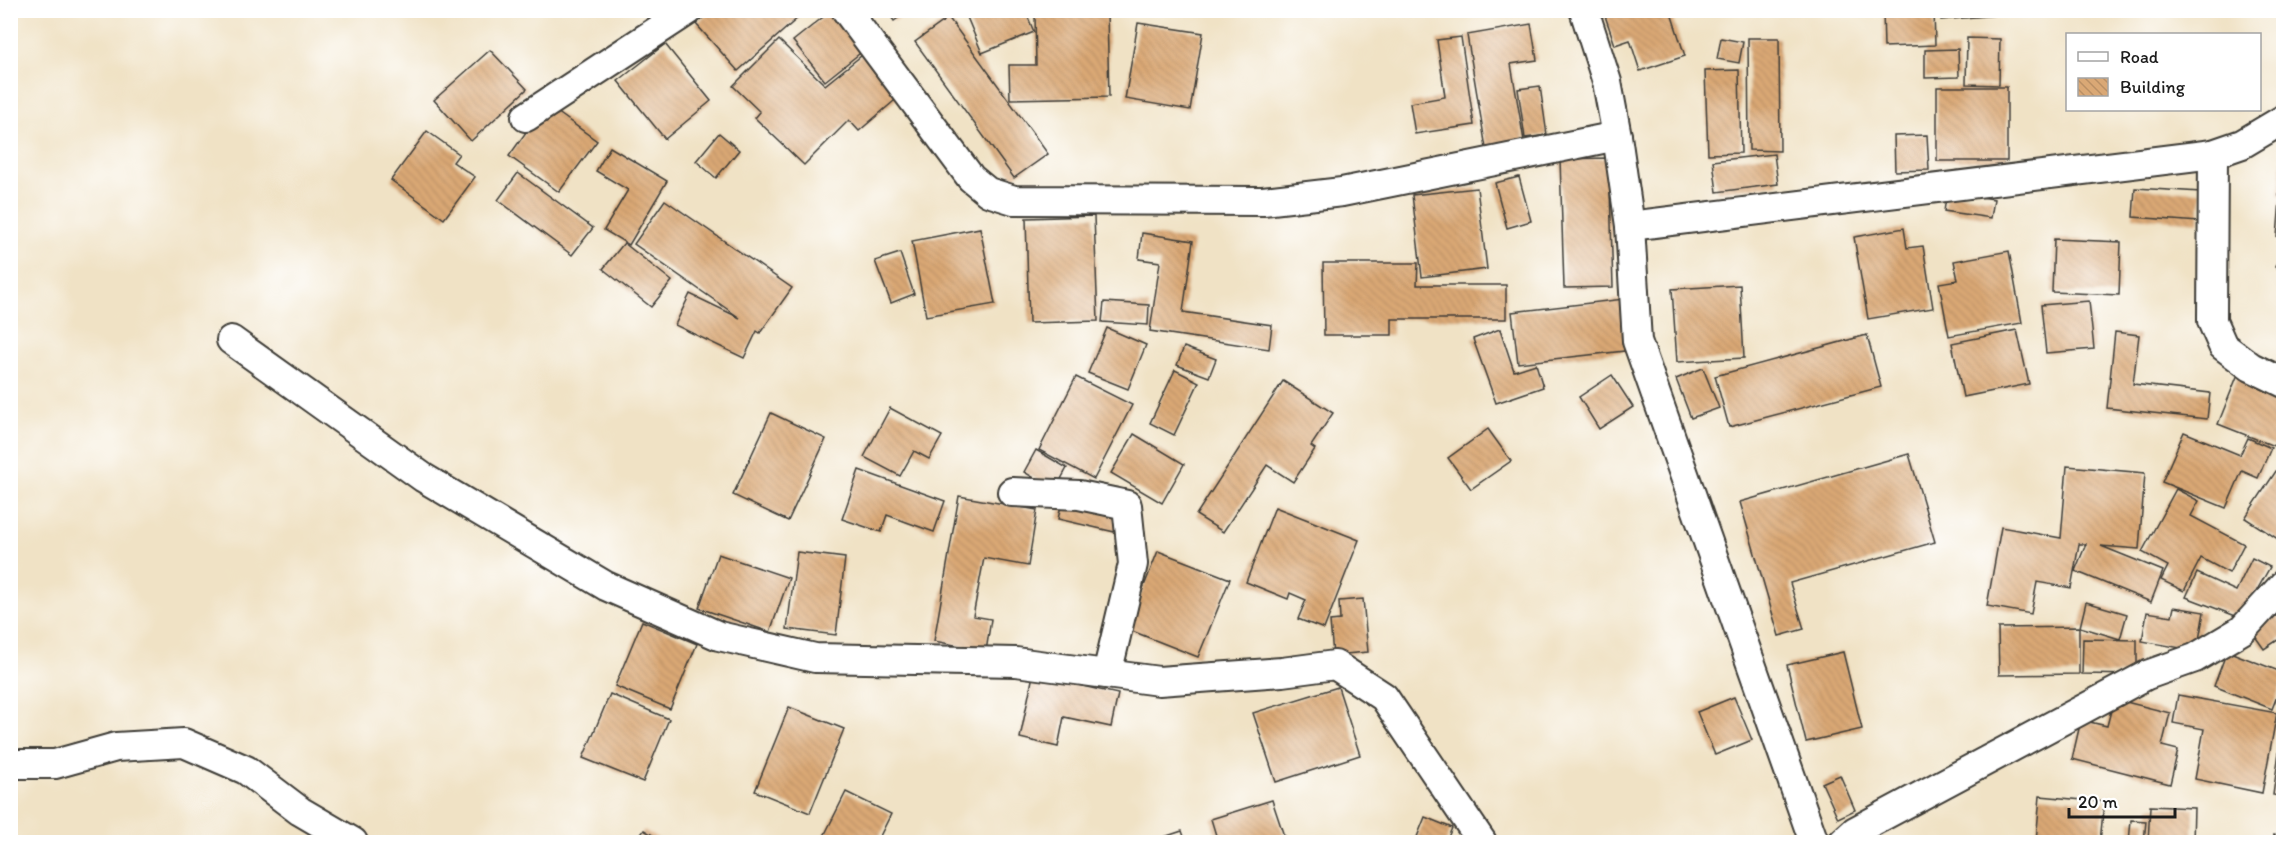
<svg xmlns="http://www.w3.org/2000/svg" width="2294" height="853" viewBox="0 0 2294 853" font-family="Itim,sans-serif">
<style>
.building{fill:url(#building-back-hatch)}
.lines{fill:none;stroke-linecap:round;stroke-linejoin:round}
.minor-casing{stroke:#3c3a35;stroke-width:32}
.minor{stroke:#fff;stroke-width:28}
</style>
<defs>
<pattern id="building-back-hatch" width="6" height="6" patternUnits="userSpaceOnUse" patternTransform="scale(1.5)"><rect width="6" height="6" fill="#daa875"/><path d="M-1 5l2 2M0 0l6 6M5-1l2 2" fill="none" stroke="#ba9065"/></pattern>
</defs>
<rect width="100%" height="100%" fill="#fff"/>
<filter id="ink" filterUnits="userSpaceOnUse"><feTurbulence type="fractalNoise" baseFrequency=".0167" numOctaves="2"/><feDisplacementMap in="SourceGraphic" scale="12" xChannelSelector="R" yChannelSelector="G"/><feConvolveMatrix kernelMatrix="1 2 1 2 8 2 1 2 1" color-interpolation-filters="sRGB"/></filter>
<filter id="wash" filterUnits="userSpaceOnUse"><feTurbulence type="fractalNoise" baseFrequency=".008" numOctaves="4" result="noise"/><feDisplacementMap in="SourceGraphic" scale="24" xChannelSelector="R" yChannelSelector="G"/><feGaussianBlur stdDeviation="1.35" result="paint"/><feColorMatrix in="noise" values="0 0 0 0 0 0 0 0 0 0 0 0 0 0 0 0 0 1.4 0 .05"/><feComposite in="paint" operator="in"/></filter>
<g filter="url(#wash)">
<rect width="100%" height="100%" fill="#f0e2c5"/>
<g id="blocks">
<!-- building -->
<g class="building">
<polygon points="712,10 794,10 800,16 738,71 696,24"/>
<polygon points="832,10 864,50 825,81 793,41"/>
<polygon points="886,10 909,10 894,21"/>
<polygon points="936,10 943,10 1048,154 1014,178 915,42 944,21"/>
<polygon points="964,10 1025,10 1034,32 982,53"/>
<polygon points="1603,10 1670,10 1685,56 1640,71 1630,40 1615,45"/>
<polygon points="1883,10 1934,10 1935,45 1884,47"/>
<polygon points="1940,10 1996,10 1997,15 1941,20"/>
<polygon points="1107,13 1109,97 1010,99 1009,65 1036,65 1035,14"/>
<polygon points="1138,23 1203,33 1190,110 1125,99"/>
<polygon points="1531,24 1537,60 1511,64 1525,147 1487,154 1467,35"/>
<polygon points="1461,37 1474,125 1415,134 1410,103 1445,97 1437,40"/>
<polygon points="1721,38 1743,42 1739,63 1717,59"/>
<polygon points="1748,38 1779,38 1780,151 1749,150"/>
<polygon points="1967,38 2000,39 1999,85 1966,84"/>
<polygon points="779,40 825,85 866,52 901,95 859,131 849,120 804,165 755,118 760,112 733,86"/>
<polygon points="665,44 711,101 665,139 618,81"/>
<polygon points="1958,49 1959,77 1925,78 1925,50"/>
<polygon points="490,50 527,89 471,141 434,100"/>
<polygon points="1739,70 1741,153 1708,154 1705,71"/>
<polygon points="1540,86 1547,135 1525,138 1518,89"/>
<rect x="1937" y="87" width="70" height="74"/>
<polygon points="546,104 597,141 559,192 509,156"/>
<polygon points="427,131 459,154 453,162 475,177 444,219 391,180"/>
<polygon points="719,133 739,150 716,178 696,161"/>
<polygon points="1927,135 1929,170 1895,171 1894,136"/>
<polygon points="610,147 667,181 629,245 604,230 628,190 596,171"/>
<polygon points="1774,154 1778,184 1717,192 1713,161"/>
<polygon points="1609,158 1613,287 1564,288 1560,159"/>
<polygon points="2282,158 2284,158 2284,197 2279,196"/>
<polygon points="518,173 593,228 572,255 498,200"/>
<polygon points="1519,177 1531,221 1507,228 1495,183"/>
<polygon points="1477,188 1487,269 1422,277 1412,195"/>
<polygon points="2135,188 2201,192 2199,222 2133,217"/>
<polygon points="1947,192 1994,199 1991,218 1944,211"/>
<polygon points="665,200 792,288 760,333 757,331 744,358 675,325 690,294 740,318 634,244"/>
<polygon points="2280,201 2284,201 2284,237 2277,237"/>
<polygon points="1094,216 1098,321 1029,323 1026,218"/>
<polygon points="980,228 995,304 926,316 912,241"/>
<polygon points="1904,228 1907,248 1923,246 1933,308 1868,319 1854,237"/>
<polygon points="1142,233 1193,241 1183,312 1272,325 1269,349 1150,331 1160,262 1139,259"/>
<polygon points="2054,239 2121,242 2119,295 2052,292"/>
<polygon points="624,243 672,281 651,307 603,269"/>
<polygon points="2284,243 2284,270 2275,267"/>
<polygon points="2009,251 2022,323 1949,336 1939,283 1958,280 1954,261"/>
<polygon points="900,253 914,294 891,303 875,261"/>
<polygon points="1323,263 1418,263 1417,285 1506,285 1506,319 1392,319 1392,335 1324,335"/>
<polygon points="1740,285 1744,358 1677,362 1672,289"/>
<polygon points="1624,299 1633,350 1518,363 1512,312"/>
<polygon points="2089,301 2094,349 2046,353 2041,305"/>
<polygon points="1104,302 1149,305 1148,325 1102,322"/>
<polygon points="1107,328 1146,345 1128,389 1088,373"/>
<polygon points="1500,329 1514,371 1536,364 1543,387 1496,403 1473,339"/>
<polygon points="2017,330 2029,384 1963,397 1952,343"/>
<polygon points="2115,332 2139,335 2133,384 2210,393 2207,419 2107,408"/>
<polygon points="1867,335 1881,387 1729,427 1715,376"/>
<polygon points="1184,347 1216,359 1209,377 1177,365"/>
<polygon points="1703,368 1719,408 1691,418 1676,379"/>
<polygon points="1175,370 1199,382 1174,435 1150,423"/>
<polygon points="2238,374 2284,393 2284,450 2218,424"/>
<polygon points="1612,375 1633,407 1599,429 1579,397"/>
<polygon points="1076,377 1132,405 1094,479 1039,450"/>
<polygon points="1283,381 1333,413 1311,446 1315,449 1293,482 1267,465 1223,532 1196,515"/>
<polygon points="890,408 942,436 929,459 914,451 900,476 864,457"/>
<polygon points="771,413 826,439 788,521 733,495"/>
<polygon points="1488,429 1511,461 1471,489 1448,458"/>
<polygon points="2184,432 2240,455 2248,438 2271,448 2258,478 2242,471 2226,508 2162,482"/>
<polygon points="1134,434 1184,464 1162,503 1111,473"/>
<polygon points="1036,450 1067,468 1055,490 1024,472"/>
<polygon points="1909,454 1935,542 1790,583 1804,629 1779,636 1740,502"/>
<polygon points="2284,459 2284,543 2245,518"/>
<polygon points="2067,466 2145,473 2139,549 2101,546 2163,571 2151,602 2075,571 2086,544 2079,544 2071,588 2037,582 2031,614 1987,606 2001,527 2061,538"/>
<polygon points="859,470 945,501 934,532 887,515 881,532 842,519"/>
<polygon points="2176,489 2199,501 2191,516 2244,544 2229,573 2201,558 2184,591 2161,580 2168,566 2142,552"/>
<polygon points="959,496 1037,510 1028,566 984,558 973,616 991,619 986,651 934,641"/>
<polygon points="1062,501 1124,516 1119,533 1058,519"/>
<polygon points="1275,507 1359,540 1324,629 1298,619 1306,600 1290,593 1288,599 1246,582"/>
<polygon points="1158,551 1230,579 1198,657 1127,629"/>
<polygon points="797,552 845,558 836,635 787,629"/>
<polygon points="718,554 789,578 770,632 699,608"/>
<polygon points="2252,558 2270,567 2241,618 2186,597 2197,573 2236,591"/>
<polygon points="1363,599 1368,652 1333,655 1330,621 1340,620 1339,601"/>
<polygon points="2086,602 2127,614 2120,639 2080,627"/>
<polygon points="2174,607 2204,612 2197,651 2142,641 2147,612 2172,616"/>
<polygon points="2277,615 2284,625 2284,636 2264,649 2252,632"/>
<polygon points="642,621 697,644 670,709 615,686"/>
<polygon points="2079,627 2079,674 1999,675 1998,628"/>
<polygon points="2083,639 2137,640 2137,675 2082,674"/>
<polygon points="2227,651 2284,673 2284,678 2272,709 2214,686"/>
<polygon points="1843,652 1862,729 1806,742 1787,665"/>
<polygon points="1033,675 1118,694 1111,727 1064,717 1058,747 1020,738"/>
<polygon points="1338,687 1360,755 1276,782 1253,713"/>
<polygon points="610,694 669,719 643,782 583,758"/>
<polygon points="2178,695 2277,713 2262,793 2195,779 2204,729 2173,723"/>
<polygon points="1734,697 1752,740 1715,755 1697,712"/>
<polygon points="2114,699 2170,713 2162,746 2178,750 2170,784 2072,759 2081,720 2107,726"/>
<polygon points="789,707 844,729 810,813 755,791"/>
<polygon points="2282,731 2284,732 2284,797 2273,795"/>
<polygon points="1840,775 1855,810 1838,818 1822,783"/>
<polygon points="846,792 891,814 877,842 821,842"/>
<polygon points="2040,796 2104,802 2100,842 2036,842"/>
<polygon points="1272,800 1286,842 1218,842 1211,819"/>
<polygon points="2150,806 2194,808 2193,842 2148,842"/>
<polygon points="1425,817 1452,828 1446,842 1415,842"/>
<polygon points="2131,820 2146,821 2144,842 2129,842"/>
<polygon points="644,830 664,842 636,842"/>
<polygon points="1182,831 1186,842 1149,842"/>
<polygon points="2274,835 2284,837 2284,842 2273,842"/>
</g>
</g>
</g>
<g filter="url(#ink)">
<use href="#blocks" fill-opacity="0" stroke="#3c3a35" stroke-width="1.5"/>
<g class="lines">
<!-- minor casing -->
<g class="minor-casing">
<g id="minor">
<polyline points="846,10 971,178 988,192 1014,200 1263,201 1342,192 1617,136"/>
<polyline points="1584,10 1607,82 1617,136 1630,226 1637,341 1814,842"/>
<polyline points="526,117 689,10"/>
<polyline points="2284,119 2242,144 2213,154 2212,321 2223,346 2251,367 2284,383"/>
<polyline points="1630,226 2213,154"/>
<polyline points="231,340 424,478 606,586 719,636 815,658 1016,662 1159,681 1282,672 1335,665 1384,697 1482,842"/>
<polyline points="1012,492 1079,495 1127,505 1133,564 1107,674"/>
<polyline points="10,764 55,764 116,747 184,743 246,770 300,811 353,842"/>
<polyline points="1843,842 1855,831 2147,675 2195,658 2242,630 2284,584"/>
</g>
</g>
<!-- minor -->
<use href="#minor" class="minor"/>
</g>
</g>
<!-- margin -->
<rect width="2294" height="853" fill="none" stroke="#fff" stroke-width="36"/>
<!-- legend -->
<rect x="2066" y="33" width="195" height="78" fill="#ffffff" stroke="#a4a4a4" stroke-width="1.5"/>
<rect x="2078" y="52" width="30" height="9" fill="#ffffff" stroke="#a4a4a4" stroke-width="1.5"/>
<text x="2120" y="63" font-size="18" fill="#1c1c1c">Road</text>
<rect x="2078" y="78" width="30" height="18" fill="url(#building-back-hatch)" stroke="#a4a4a4" stroke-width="1.5"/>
<text x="2120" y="93" font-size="18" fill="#1c1c1c">Building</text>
<!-- scale -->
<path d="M2069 808v9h106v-9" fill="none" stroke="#1c1c1c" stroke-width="3"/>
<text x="2078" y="808" font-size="18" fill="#1c1c1c" stroke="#ffffff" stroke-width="4.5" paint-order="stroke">20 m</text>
</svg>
